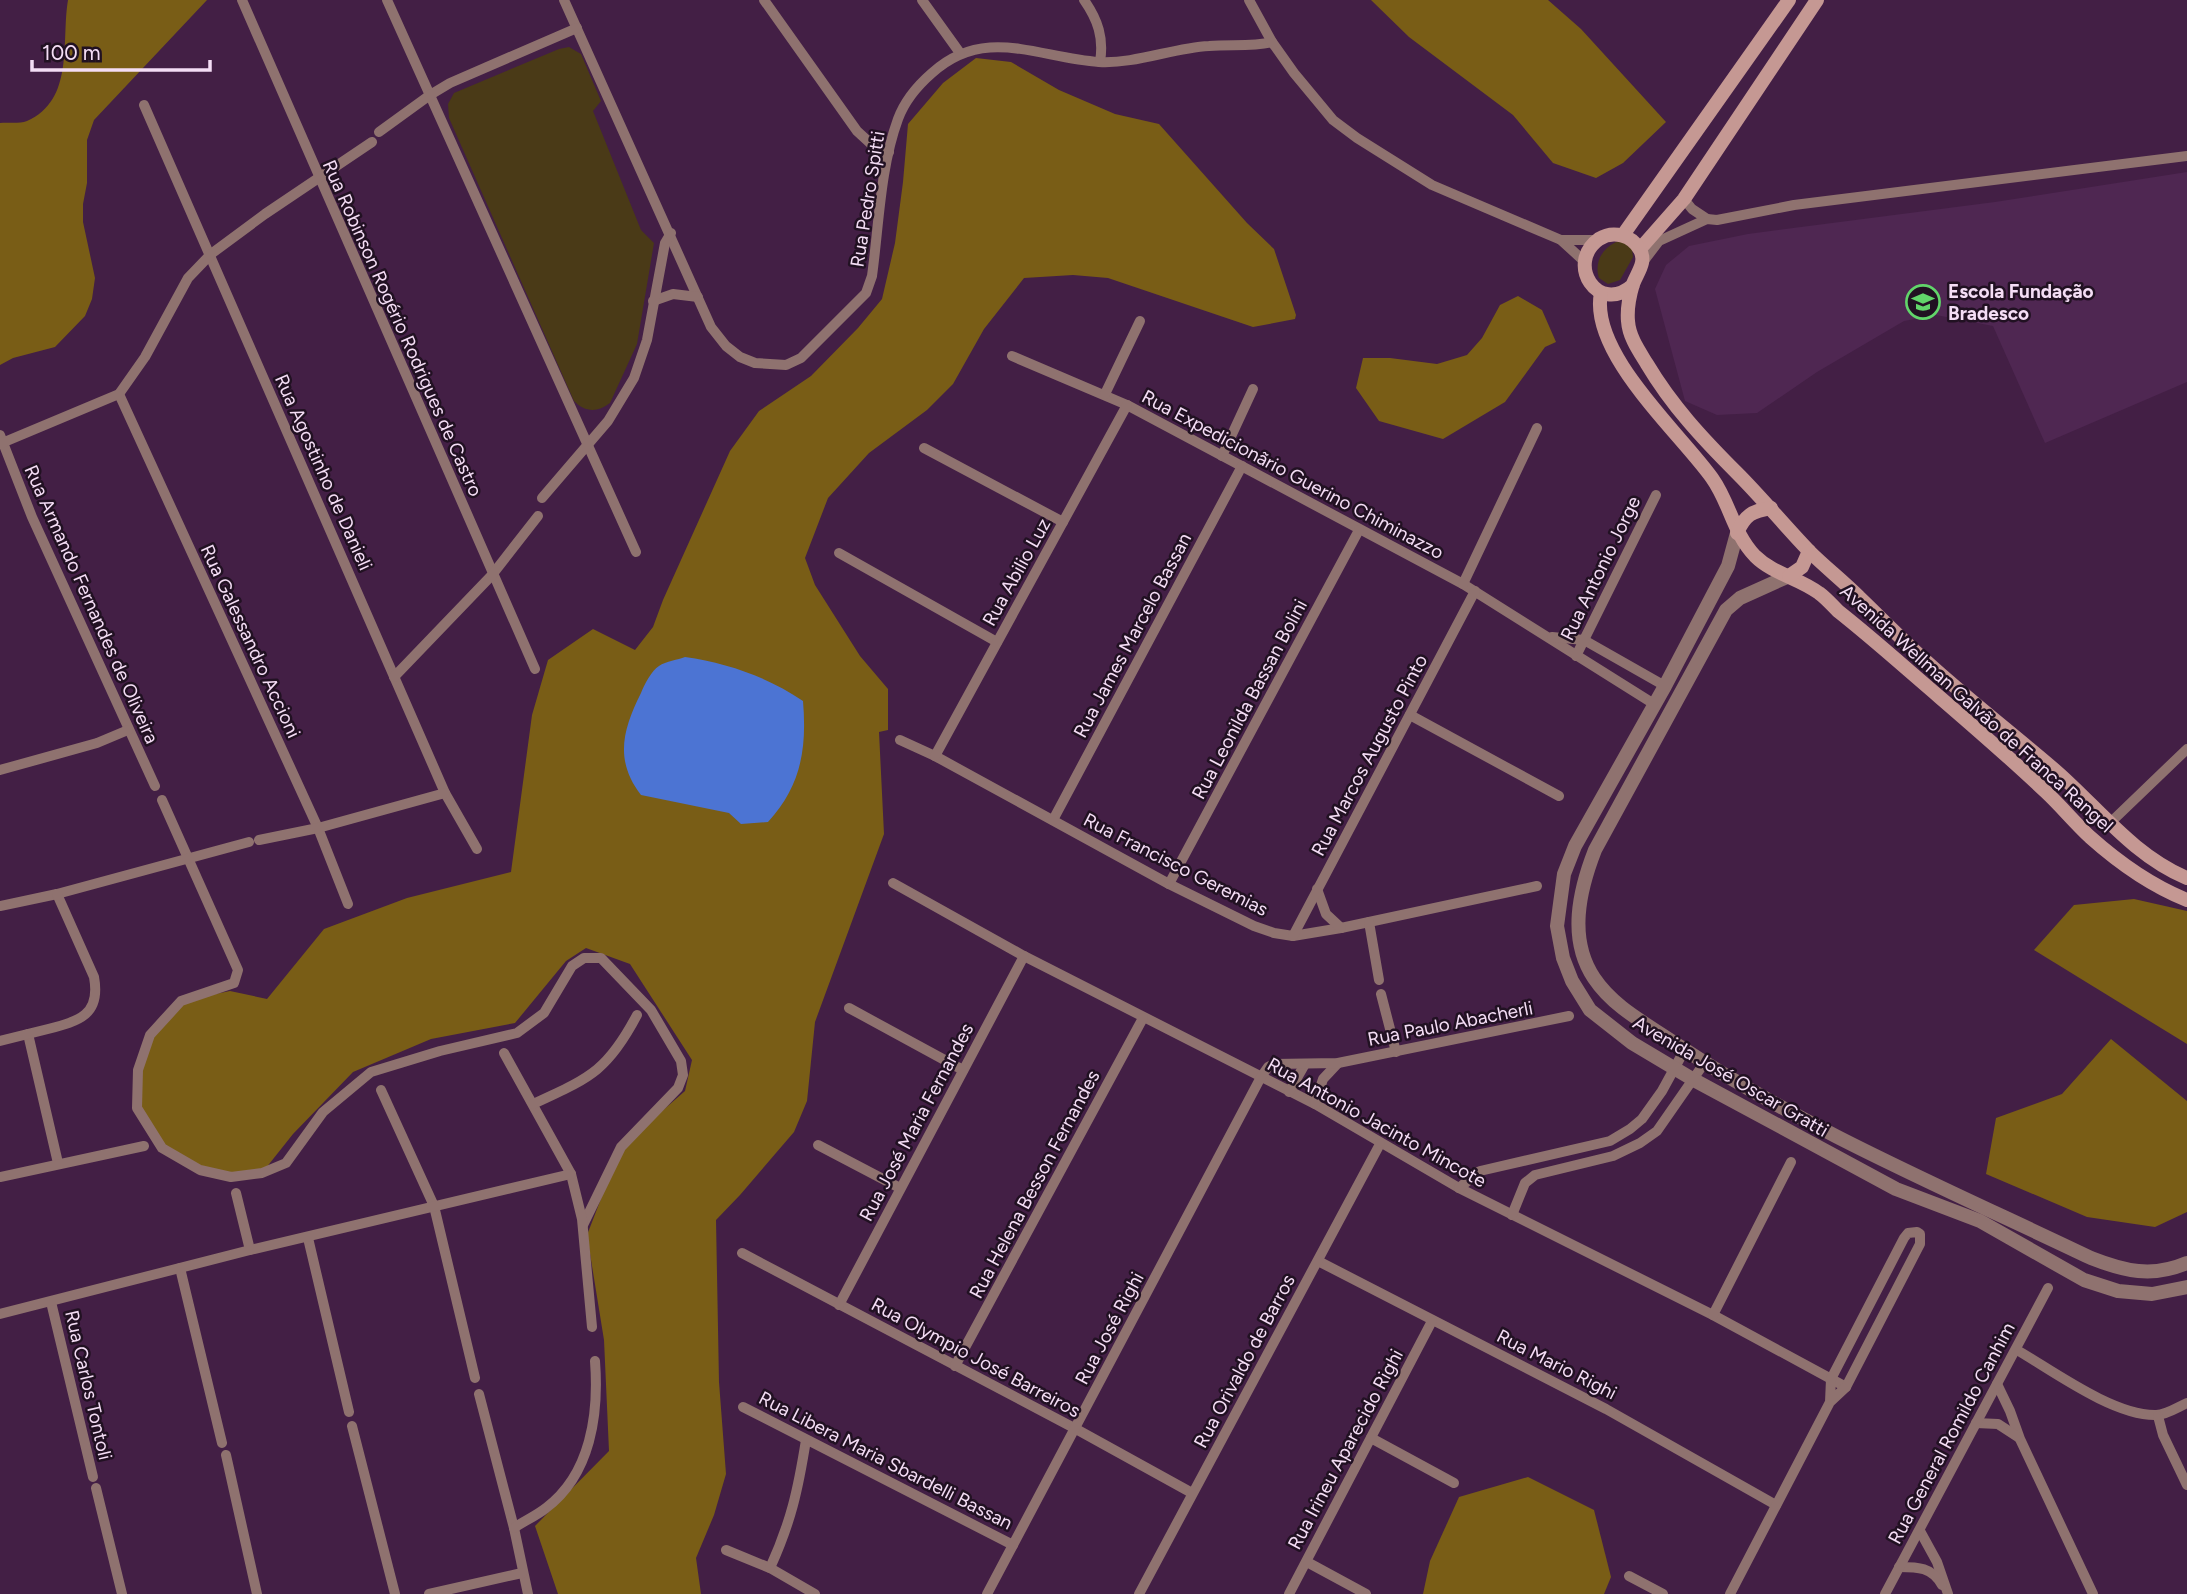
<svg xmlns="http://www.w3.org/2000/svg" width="2187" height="1594" viewBox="0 0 2187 1594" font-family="Figtree,sans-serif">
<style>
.built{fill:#4f2752}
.green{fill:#4a3a17}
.forest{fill:#795d16}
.water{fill:#4c74d3}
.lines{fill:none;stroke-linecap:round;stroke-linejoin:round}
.minor{stroke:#8f726f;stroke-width:10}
.tertiary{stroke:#8f726f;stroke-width:14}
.secondary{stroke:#c59893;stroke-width:14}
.labels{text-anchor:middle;stroke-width:5;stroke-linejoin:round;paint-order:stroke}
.street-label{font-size:19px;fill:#f4ddf5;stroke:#211122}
.poi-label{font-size:19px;font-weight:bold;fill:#f4ddf5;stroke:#211122;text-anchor:start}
</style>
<rect width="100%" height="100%" fill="#431f45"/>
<!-- built -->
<polygon class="built" points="2187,172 2187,382 2045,443 1993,326 1936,315 1904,321 1817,372 1757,413 1717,415 1685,401 1655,289 1666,265 1689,246 1748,234 1995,202"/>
<!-- green -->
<g class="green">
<path d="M 569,47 L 581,54 L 601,101 L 593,111 L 641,230 L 654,243 L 637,344 L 610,403 C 597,413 585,412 574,401 L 449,118 L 448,104 L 454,93 L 559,49 Z"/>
<path d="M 1616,242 L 1623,242 L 1632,249 L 1633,257 L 1620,280 L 1608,284 L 1599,278 C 1594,262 1602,249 1616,242 Z"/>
</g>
<!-- forest -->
<g class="forest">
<path d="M 68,0 L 207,0 L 94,120 L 87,140 L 87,183 L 83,204 L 83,222 L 95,278 L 92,299 L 85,316 L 55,347 L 13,358 L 0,365 L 0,123 C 8,122 19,124 27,121 C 75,100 61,41 68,0 Z"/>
<polygon points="1371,0 1548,0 1581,29 1666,122 1623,163 1596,178 1553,163 1513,115 1409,37"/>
<polygon points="976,58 1011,62 1059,90 1115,114 1159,124 1247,223 1274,249 1296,315 1295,319 1253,327 1108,278 1073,275 1024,278 984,329 953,384 927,410 869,453 828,498 805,558 815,585 860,656 888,689 888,730 879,732 884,834 815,1022 807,1101 794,1132 740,1195 716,1220 719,1382 726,1474 714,1515 696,1558 701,1594 558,1594 535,1526 609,1451 604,1340 587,1235 621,1147 685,1091 692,1060 630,964 586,948 566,961 515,1023 431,1039 353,1072 293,1134 262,1173 231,1177 200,1170 162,1148 137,1108 138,1070 150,1035 181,1001 230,991 267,999 324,929 407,898 511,872 532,715 548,660 593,629 635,650 653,627 663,600 730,451 759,411 811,376 858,328 882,299 895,243 903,182 908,124 943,83"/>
<polygon points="1518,296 1542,310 1556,342 1545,347 1505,402 1443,439 1379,421 1356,388 1363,358 1390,358 1437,364 1467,355 1482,338 1500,305"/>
<polygon points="2134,899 2187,911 2187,1044 2034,950 2074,905"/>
<polygon points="2111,1039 2187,1101 2187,1212 2155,1227 2087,1217 1986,1174 1996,1118 2062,1094"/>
<polygon points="1528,1477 1594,1510 1611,1577 1604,1594 1423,1594 1430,1561 1459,1497"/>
</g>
<!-- water -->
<path class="water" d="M 685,657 C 727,663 768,677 803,701 C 807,749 801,786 768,822 L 741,824 L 729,813 L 641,795 C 614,760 623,729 641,693 C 644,685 652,670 659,666 C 666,661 678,660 685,657 Z"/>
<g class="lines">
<!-- minor -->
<g class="minor">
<polyline points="242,0 535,669"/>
<polyline points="387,0 636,552"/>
<path d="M 564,0 L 711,327 L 726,346 L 740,357 L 755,363 L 786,365 L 801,358 L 866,293 L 872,276 C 879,225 880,168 898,119 C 905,100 917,86 932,73 C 985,25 1038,58 1099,62 C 1136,64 1172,48 1209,46 C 1231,44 1251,47 1272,42"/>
<polyline points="764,0 857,131 870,143 889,152"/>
<polyline points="922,0 960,53"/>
<path d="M 1084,0 C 1098,20 1104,38 1100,62"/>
<polyline points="1249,0 1272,42 1294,73 1333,120 1357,138 1432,185 1561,240 1585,262"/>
<polyline points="144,105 445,793 477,849"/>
<polyline points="379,132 430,95 450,83 577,28"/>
<polyline points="1684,199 1692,209 1707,219"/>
<polyline points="1561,240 1597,240"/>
<polyline points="1643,262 1659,241 1707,219 1717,220 1794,205 2187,156"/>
<polyline points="653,301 673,294 698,297"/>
<polyline points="1012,356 1127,405 1463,584 1654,704"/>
<polyline points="119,394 318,828 348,904"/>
<polyline points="1105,394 1140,321"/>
<polyline points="0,435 32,517 155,786"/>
<polyline points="2,443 119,394 145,357 188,278 211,254 265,214 372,142"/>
<polyline points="924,448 1063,522"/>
<polyline points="1222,456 1253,389"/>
<polyline points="542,498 608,421 634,378 647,340 665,243 671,233"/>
<polyline points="839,553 997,642"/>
<polyline points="1463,584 1537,428"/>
<polyline points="1552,637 1584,640 1665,686"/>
<polyline points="1576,656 1656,495"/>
<polyline points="394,677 492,575 538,516"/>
<polyline points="1410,715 1559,796"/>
<polyline points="900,740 935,756 1169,884 1254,926 1274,933 1293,936 1341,928 1537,886"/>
<polyline points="935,756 1127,405"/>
<polyline points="0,770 97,743 128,730"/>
<polyline points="162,800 238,970 234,983 181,1001 150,1035 138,1070 137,1108 162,1148 200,1170 231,1177 262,1173 286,1163 323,1112 371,1072 440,1051 517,1033 544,1013 572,966 584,958 601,958 651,1010 681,1061 683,1075 678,1088 621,1147 583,1225"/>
<polyline points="1053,820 1242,466"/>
<polyline points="2110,823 2187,749"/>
<polyline points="259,840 318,828 445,793"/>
<polyline points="893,883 1024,956 1315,1104 1459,1188 1713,1315 1846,1387"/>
<polyline points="1169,884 1359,530"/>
<polyline points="1317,889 1326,914 1341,928"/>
<polyline points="0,906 57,894 249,842"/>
<polyline points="1369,922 1379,980"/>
<polyline points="1293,936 1475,591"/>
<polyline points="1381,994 1396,1052"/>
<polyline points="849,1008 963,1070"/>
<polyline points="28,1034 58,1163"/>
<path d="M 0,1041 C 16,1037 32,1033 48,1029 C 79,1021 101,1015 94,977 L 57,894"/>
<polyline points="504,1053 571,1174 582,1219 592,1327"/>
<polyline points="381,1090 434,1206 475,1378"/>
<polyline points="1289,1092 1305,1064"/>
<path d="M 533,1104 C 589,1078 607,1072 637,1015"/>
<polyline points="1315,1104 1323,1079 1338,1063"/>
<polyline points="818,1145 900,1188"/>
<polyline points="0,1177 144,1146"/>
<polyline points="1459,1188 1480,1171 1610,1141 1630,1129 1642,1119 1662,1091 1685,1049"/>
<polyline points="236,1193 250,1250"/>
<polyline points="1512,1215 1525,1183 1535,1175 1613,1156 1640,1143 1657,1131 1705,1062"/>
<polyline points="308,1238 349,1412"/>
<polyline points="742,1253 1076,1429 1192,1493"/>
<polyline points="1318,1261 1606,1409 1776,1505"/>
<polyline points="180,1268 222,1443"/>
<polyline points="51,1302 93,1477"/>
<polyline points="839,1305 1024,956"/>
<polyline points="0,1314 250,1250 571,1174"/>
<polyline points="1713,1315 1791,1162"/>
<path d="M 2017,1350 C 2053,1371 2114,1416 2156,1415 C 2166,1415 2178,1407 2187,1403"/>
<polyline points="955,1366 1143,1018"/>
<polyline points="1997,1384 2010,1411 2020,1439 2093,1594"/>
<polyline points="479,1394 514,1528 528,1594"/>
<polyline points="743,1407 1013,1545"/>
<polyline points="2158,1416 2163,1435 2187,1485"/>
<polyline points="1976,1423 1998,1424 2018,1437"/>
<polyline points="352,1426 395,1594"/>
<polyline points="1371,1438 1454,1483"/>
<polyline points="226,1455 257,1594"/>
<polyline points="96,1488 122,1594"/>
<path d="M 514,1528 C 524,1521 536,1516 546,1508 C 591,1474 599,1414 595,1361"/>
<polyline points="1920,1531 1937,1562 1948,1594"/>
<polyline points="726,1550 770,1568 815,1594"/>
<polyline points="1307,1562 1366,1594"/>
<path d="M 1899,1567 C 1918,1567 1932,1567 1942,1585"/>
<path d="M 770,1568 C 791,1522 798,1490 806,1440"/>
<polyline points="1629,1576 1663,1594"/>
<polyline points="429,1594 522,1573"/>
<polyline points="987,1594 1261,1077 1268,1067 1274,1064 1338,1063 1569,1016"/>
<polyline points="1139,1594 1380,1144"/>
<polyline points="1289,1594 1432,1321"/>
<polyline points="1730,1594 1830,1402 1846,1387 1920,1244 1920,1234 1917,1232 1908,1233 1904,1238 1831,1379 1830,1402"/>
<polyline points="1885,1594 2048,1288"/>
</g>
<!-- tertiary -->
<g class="tertiary">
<polyline points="1737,533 1728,566 1665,686 1575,846 1564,874 1557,926 1563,958 1572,981 1590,1010 1632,1043 1694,1080 1896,1189 1980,1221 2084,1280 2118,1291 2152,1294 2187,1287"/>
<path d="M 1789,576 L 1740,598 L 1726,610 L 1595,850 C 1579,891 1568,939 1594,978 C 1614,1008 1647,1024 1676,1044 C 1806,1130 1951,1191 2091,1258 C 2124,1271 2152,1278 2187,1263"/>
</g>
<!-- secondary -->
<g class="secondary">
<polyline points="1623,235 1789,0"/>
<polyline points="1640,249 1684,199 1817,0"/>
<path d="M 1633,285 C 1598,316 1565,263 1599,239 C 1613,230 1632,235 1640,250 C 1647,262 1637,273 1633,284 C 1630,294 1627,310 1628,321 C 1629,337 1639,351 1647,364 C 1672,406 1703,439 1737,473 C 1762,498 1784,525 1809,551 C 1825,567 1843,581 1859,597 C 1882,619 1904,642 1928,663 C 1970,701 2014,735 2057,772 C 2099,809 2134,856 2187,878"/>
<path d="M 1601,293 C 1589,353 1680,433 1712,478 C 1730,503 1733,533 1755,556 C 1773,574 1799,578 1819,593 C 1826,598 1832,605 1838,611 C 1862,630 1884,649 1907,669 C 1953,709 2001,749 2046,792 C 2061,806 2074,822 2090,837 C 2118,862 2152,886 2187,900"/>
<path d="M 1737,533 C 1745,515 1752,511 1771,508"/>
<polyline points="1789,576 1802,567 1809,551"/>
</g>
</g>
<!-- icons -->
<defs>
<g id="school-ring" transform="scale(1.75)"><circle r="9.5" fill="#211122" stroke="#61d56a" stroke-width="1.5"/><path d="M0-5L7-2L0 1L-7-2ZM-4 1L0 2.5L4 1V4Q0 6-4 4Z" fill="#61d56a"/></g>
</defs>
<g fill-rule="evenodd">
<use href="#school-ring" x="1923" y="302"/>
</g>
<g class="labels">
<!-- street labels -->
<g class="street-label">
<text transform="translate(867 199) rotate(-81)" y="7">Rua Pedro Spitti</text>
<text transform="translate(403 328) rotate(66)" y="7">Rua Robinson Rogério Rodrigues de Castro</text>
<text transform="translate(324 472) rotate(66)" y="7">Rua Agostinho de Danieli</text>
<text transform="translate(1293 474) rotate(28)" y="7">Rua Expedicionãrio Guerino Chiminazzo</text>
<text transform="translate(1600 568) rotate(-64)" y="7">Rua Antonio Jorge</text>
<text transform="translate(1016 572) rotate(-61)" y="7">Rua Abilio Luz</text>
<text transform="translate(92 604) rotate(66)" y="7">Rua Armando Fernandes de Oliveira</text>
<text transform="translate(1132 635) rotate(-62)" y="7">Rua James Marcelo Bassan</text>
<text transform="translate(251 641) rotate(65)" y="7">Rua Galessandro Accioni</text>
<text transform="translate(1249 699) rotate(-62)" y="7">Rua Leonilda Bassan Bolini</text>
<text transform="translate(1977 708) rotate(42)" y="7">Avenida Wellman Galvão de Franca Rangel</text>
<text transform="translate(1369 755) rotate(-62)" y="7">Rua Marcos Augusto Pinto</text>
<text transform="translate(1176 864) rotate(27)" y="7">Rua Francisco Geremias</text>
<text transform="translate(1450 1023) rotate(-11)" y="7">Rua Paulo Abacherli</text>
<text transform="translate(1731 1076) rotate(30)" y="7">Avenida José Oscar Gratti</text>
<text transform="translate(916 1122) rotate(-62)" y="7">Rua José Maria Fernandes</text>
<text transform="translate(1377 1122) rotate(29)" y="7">Rua Antonio Jacinto Mincote</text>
<text transform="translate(1034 1184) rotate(-62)" y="7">Rua Helena Besson Fernandes</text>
<text transform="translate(1109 1328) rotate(-62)" y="7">Rua José Righi</text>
<text transform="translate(976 1357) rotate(28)" y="7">Rua Olympio José Barreiros</text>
<text transform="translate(1244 1361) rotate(-62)" y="7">Rua Orivaldo de Barros</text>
<text transform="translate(1557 1364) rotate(27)" y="7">Rua Mario Righi</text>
<text transform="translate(89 1385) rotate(77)" y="7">Rua Carlos Tontoli</text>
<text transform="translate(1951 1433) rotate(-62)" y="7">Rua General Romildo Canhim</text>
<text transform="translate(1345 1449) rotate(-62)" y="7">Rua Irineu Aparecido Righi</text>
<text transform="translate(886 1460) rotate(27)" y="7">Rua Libera Maria Sbardelli Bassan</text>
</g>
<!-- poi labels -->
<g class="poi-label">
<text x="1948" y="298">Escola Fundação<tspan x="1948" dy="22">Bradesco</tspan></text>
</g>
</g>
<!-- scale -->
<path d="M32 60v10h178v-10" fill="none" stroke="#f4ddf5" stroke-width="3.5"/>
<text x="42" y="60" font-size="21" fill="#f4ddf5" stroke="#211122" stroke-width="5" paint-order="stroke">100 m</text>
</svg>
